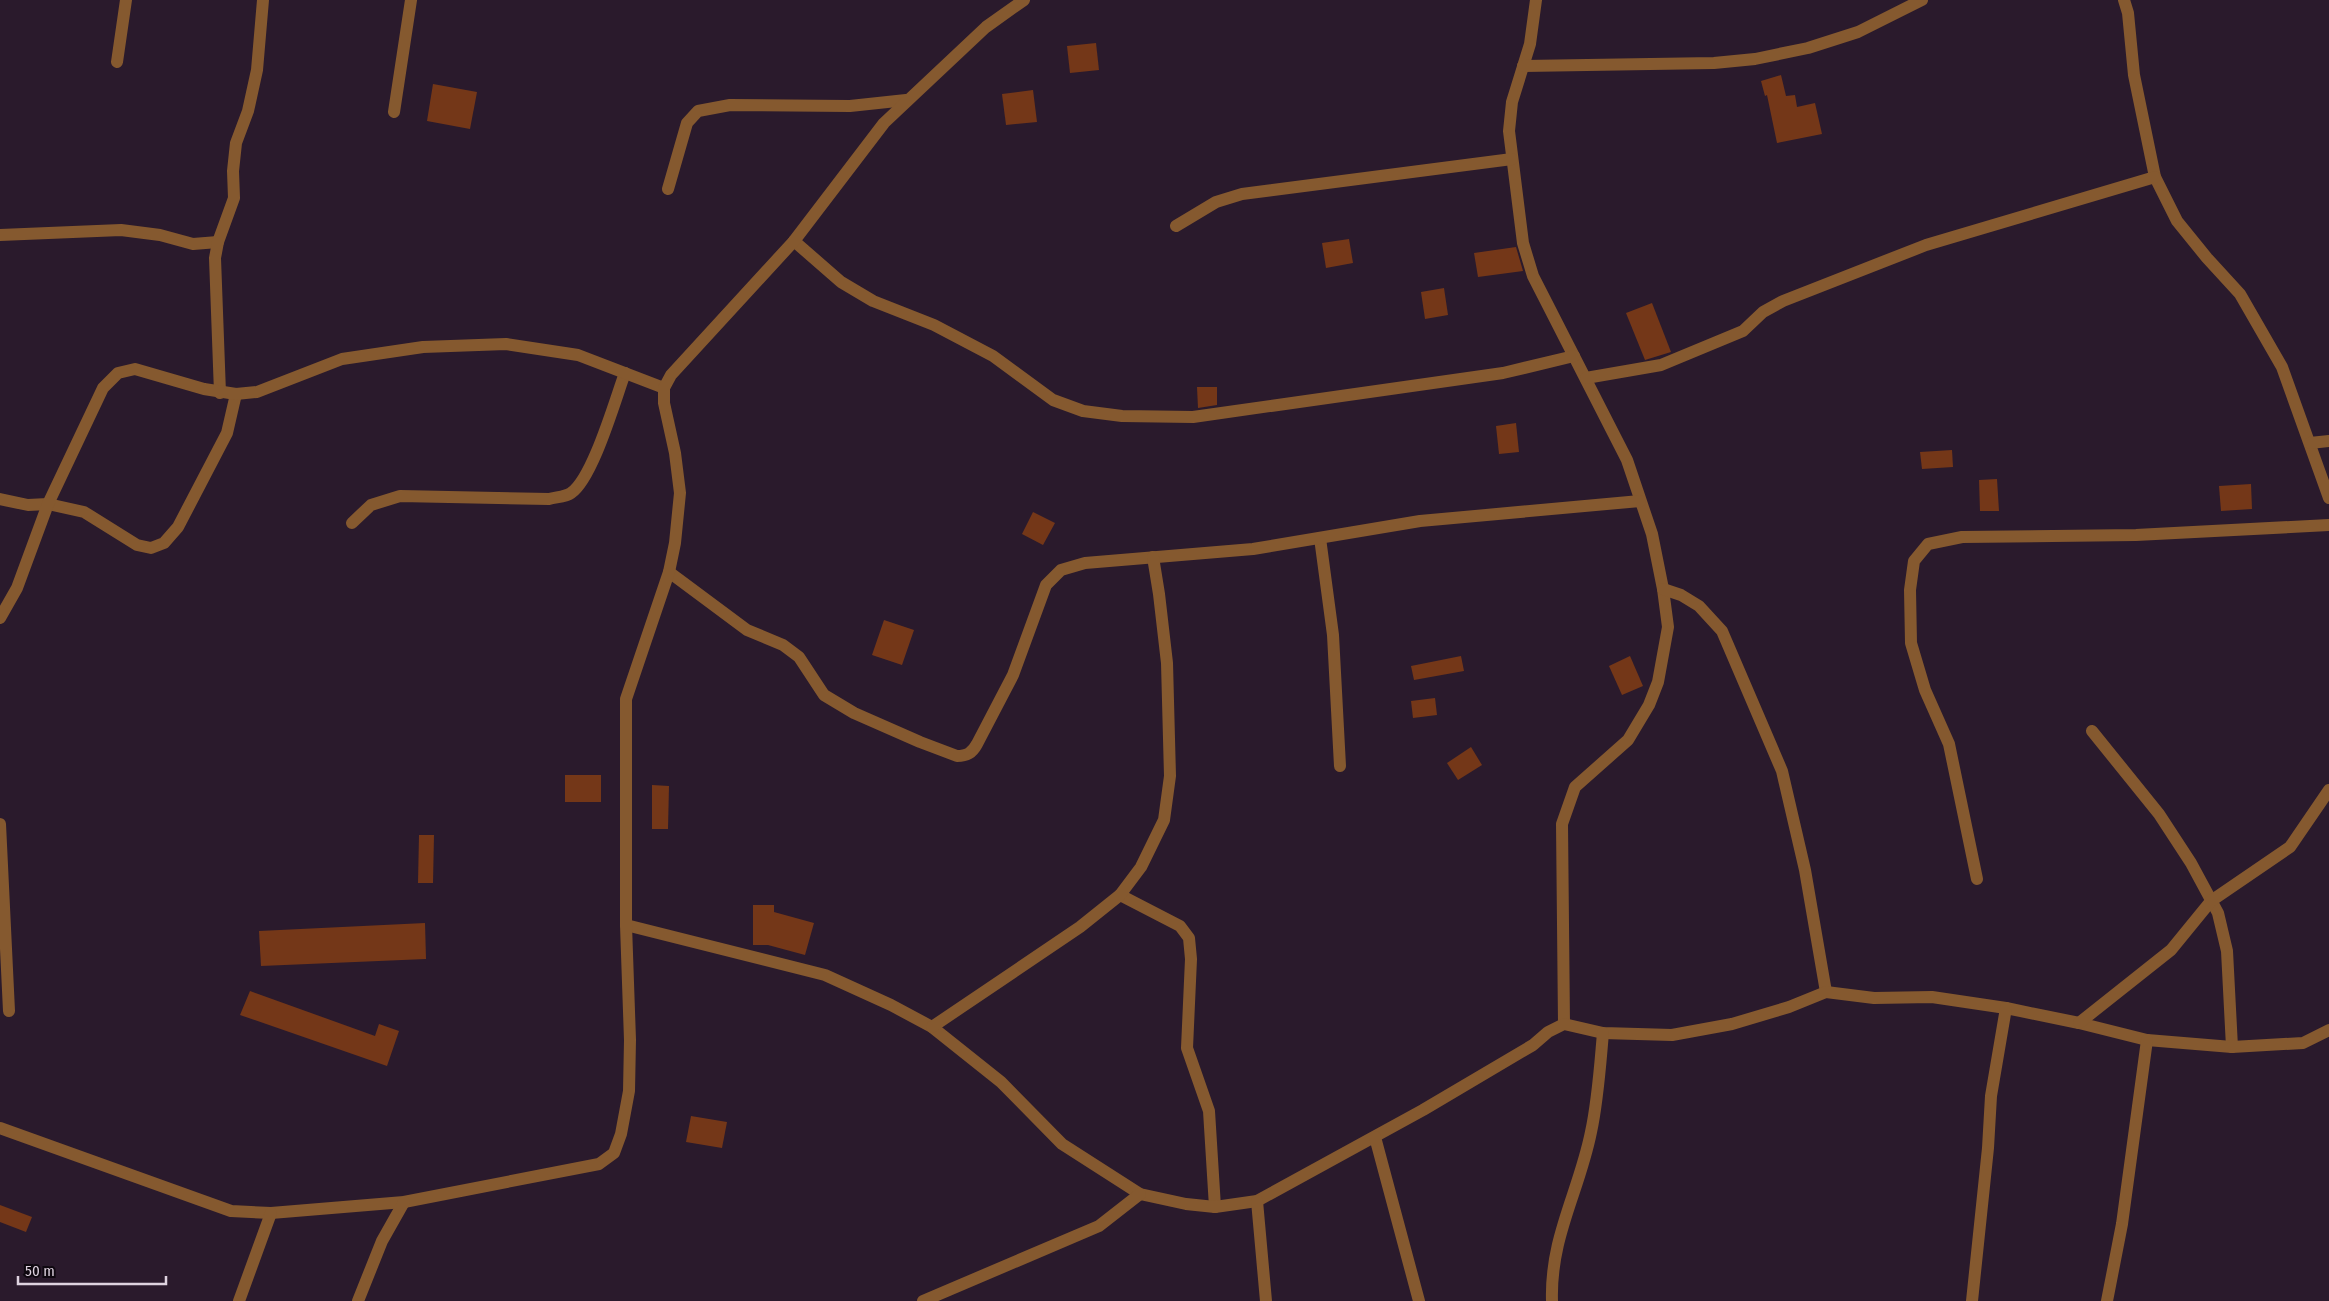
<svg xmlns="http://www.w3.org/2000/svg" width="2329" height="1301" viewBox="0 0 2329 1301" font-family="'Fira Sans Condensed',sans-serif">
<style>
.building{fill:#743718}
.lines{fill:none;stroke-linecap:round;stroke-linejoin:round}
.minor{stroke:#85592f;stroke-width:12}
</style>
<rect width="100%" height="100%" fill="#2a1a2c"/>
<!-- building -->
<g class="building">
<polygon points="1096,43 1099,70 1070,73 1067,46"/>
<polygon points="1781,75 1786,96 1795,95 1797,107 1815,103 1822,134 1777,143 1767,95 1765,96 1761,81"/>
<polygon points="433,84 477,92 470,129 427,121"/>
<polygon points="1033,90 1037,122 1006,125 1002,94"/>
<polygon points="1349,239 1353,263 1326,268 1322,243"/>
<polygon points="1516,247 1523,271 1478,277 1474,253"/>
<polygon points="1444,288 1448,315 1425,319 1421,292"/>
<polygon points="1652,303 1671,352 1645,360 1626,313"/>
<polygon points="1197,387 1217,387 1217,405 1198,408"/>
<polygon points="1516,423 1519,452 1499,454 1496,426"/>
<polygon points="1952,450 1953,467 1922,469 1920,452"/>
<polygon points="1997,479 1999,511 1980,511 1979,480"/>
<polygon points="2251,484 2252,509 2221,511 2219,486"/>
<polygon points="1033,512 1055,523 1043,545 1022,534"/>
<polygon points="884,620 914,630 902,665 872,655"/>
<polygon points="1461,656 1464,671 1414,680 1411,666"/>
<polygon points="1630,656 1643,686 1622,695 1609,666"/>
<polygon points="1435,698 1437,715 1413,718 1411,701"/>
<polygon points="1471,747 1482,765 1458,780 1447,763"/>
<rect x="565" y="775" width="36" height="27"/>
<polygon points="652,785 669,786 668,829 652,829"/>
<polygon points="419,835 434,835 433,883 418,883"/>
<polygon points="753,905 774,905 774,912 814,923 805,955 768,945 753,945"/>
<polygon points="425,923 426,959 261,966 259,931"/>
<polygon points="250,991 375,1036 379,1024 399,1031 387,1066 240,1015"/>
<polygon points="691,1116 727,1122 722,1148 686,1142"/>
<polygon points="0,1205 32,1217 26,1232 0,1222"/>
</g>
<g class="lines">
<!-- minor -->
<g class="minor">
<polyline points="1536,0 1530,44 1512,102 1509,131 1523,243 1533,276 1627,460 1652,534 1663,589 1668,627 1658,682 1649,705 1628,740 1575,787 1562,824 1564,1024"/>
<polyline points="2124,0 2128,13 2134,75 2155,177 2177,221 2207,258 2240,294 2282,367 2329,498"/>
<polyline points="117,62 126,0"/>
<polyline points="1523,66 1714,63 1755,59 1808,48 1858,32 1922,0"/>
<polyline points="394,112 411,0"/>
<polyline points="668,189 687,123 698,111 730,105 850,106 906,100"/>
<polyline points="1176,226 1216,202 1242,194 1512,159"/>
<polyline points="0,235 121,230 160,235 193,244 218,242"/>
<polyline points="794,241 841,282 873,301 934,325 993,356 1053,400 1083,411 1122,416 1193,417 1503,373 1574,356"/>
<polyline points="1586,378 1661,365 1743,331 1763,312 1783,301 1926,245 2155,177"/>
<polyline points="220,393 215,258 218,242 234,198 233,171 236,143 248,111 257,70 263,0"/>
<polyline points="2310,443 2329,441"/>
<polyline points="0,499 28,505 48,504 84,512 137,545 151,548 164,543 178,527 227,433 236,394"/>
<path d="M 352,523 L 371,505 L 400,496 L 549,499 C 556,497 566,497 571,493 C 593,478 615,400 625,373"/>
<polyline points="1320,538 1333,635 1340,766"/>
<path d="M 669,572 L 747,630 L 783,645 L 799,657 L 824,695 L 854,713 L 920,742 L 957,756 C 967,756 972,753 977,744 L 1013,675 L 1046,585 L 1061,570 L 1085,563 L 1253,549 L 1420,521 L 1640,501"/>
<polyline points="1663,589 1681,595 1699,606 1722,631 1782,771 1805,870 1826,992"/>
<polyline points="0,618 17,588 48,504 103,388 118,373 135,369 204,389 236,394 257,392 342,359 423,347 506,344 578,355 664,388"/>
<polyline points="2092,731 2159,814 2191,863 2218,913 2227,951 2232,1047"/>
<polyline points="0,824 9,1011"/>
<polyline points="1977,879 1949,744 1925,690 1911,643 1910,590 1914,561 1928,544 1962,537 2136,535 2329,525"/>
<polyline points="1120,895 1180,926 1189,938 1191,959 1187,1048 1209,1111 1215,1207"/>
<polyline points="626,925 825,975 891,1005 932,1027 1001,1082 1062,1144 1140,1194 1186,1204 1215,1207 1257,1201 1423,1110 1533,1045 1548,1032 1564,1024 1603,1033 1672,1035 1732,1024 1789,1007 1826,992 1874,998 1932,997 2006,1008 2079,1023 2147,1040 2232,1047 2303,1043 2329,1030"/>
<polyline points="2079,1023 2171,950 2211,901 2290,847 2329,790"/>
<polyline points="932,1027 1080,927 1120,895 1141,867 1164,820 1170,776 1167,663 1159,594 1153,557"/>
<polyline points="0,1128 231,1211 271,1213 404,1202 599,1164 614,1153 621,1134 629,1091 630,1040 626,925 626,699 669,572 675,543 680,493 675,453 664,403 664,388 671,375 794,241 884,123 986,27 1024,0"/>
<polyline points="1375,1137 1419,1301"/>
<polyline points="1257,1201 1266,1301"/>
<polyline points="239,1301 271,1213"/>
<polyline points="358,1301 382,1241 404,1202"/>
<polyline points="923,1301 1099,1226 1140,1194"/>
<path d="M 1552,1301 C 1550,1237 1579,1192 1591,1132 C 1598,1100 1600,1066 1603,1033"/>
<polyline points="1972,1301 1988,1148 1991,1096 2006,1008"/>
<polyline points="2107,1301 2122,1224 2147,1040"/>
</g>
</g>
<!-- scale -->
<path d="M18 1276v8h148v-8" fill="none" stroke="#ded2df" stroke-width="2.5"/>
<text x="25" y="1276" font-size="15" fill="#ded2df" stroke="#0f0810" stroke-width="4" paint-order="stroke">50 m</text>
</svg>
